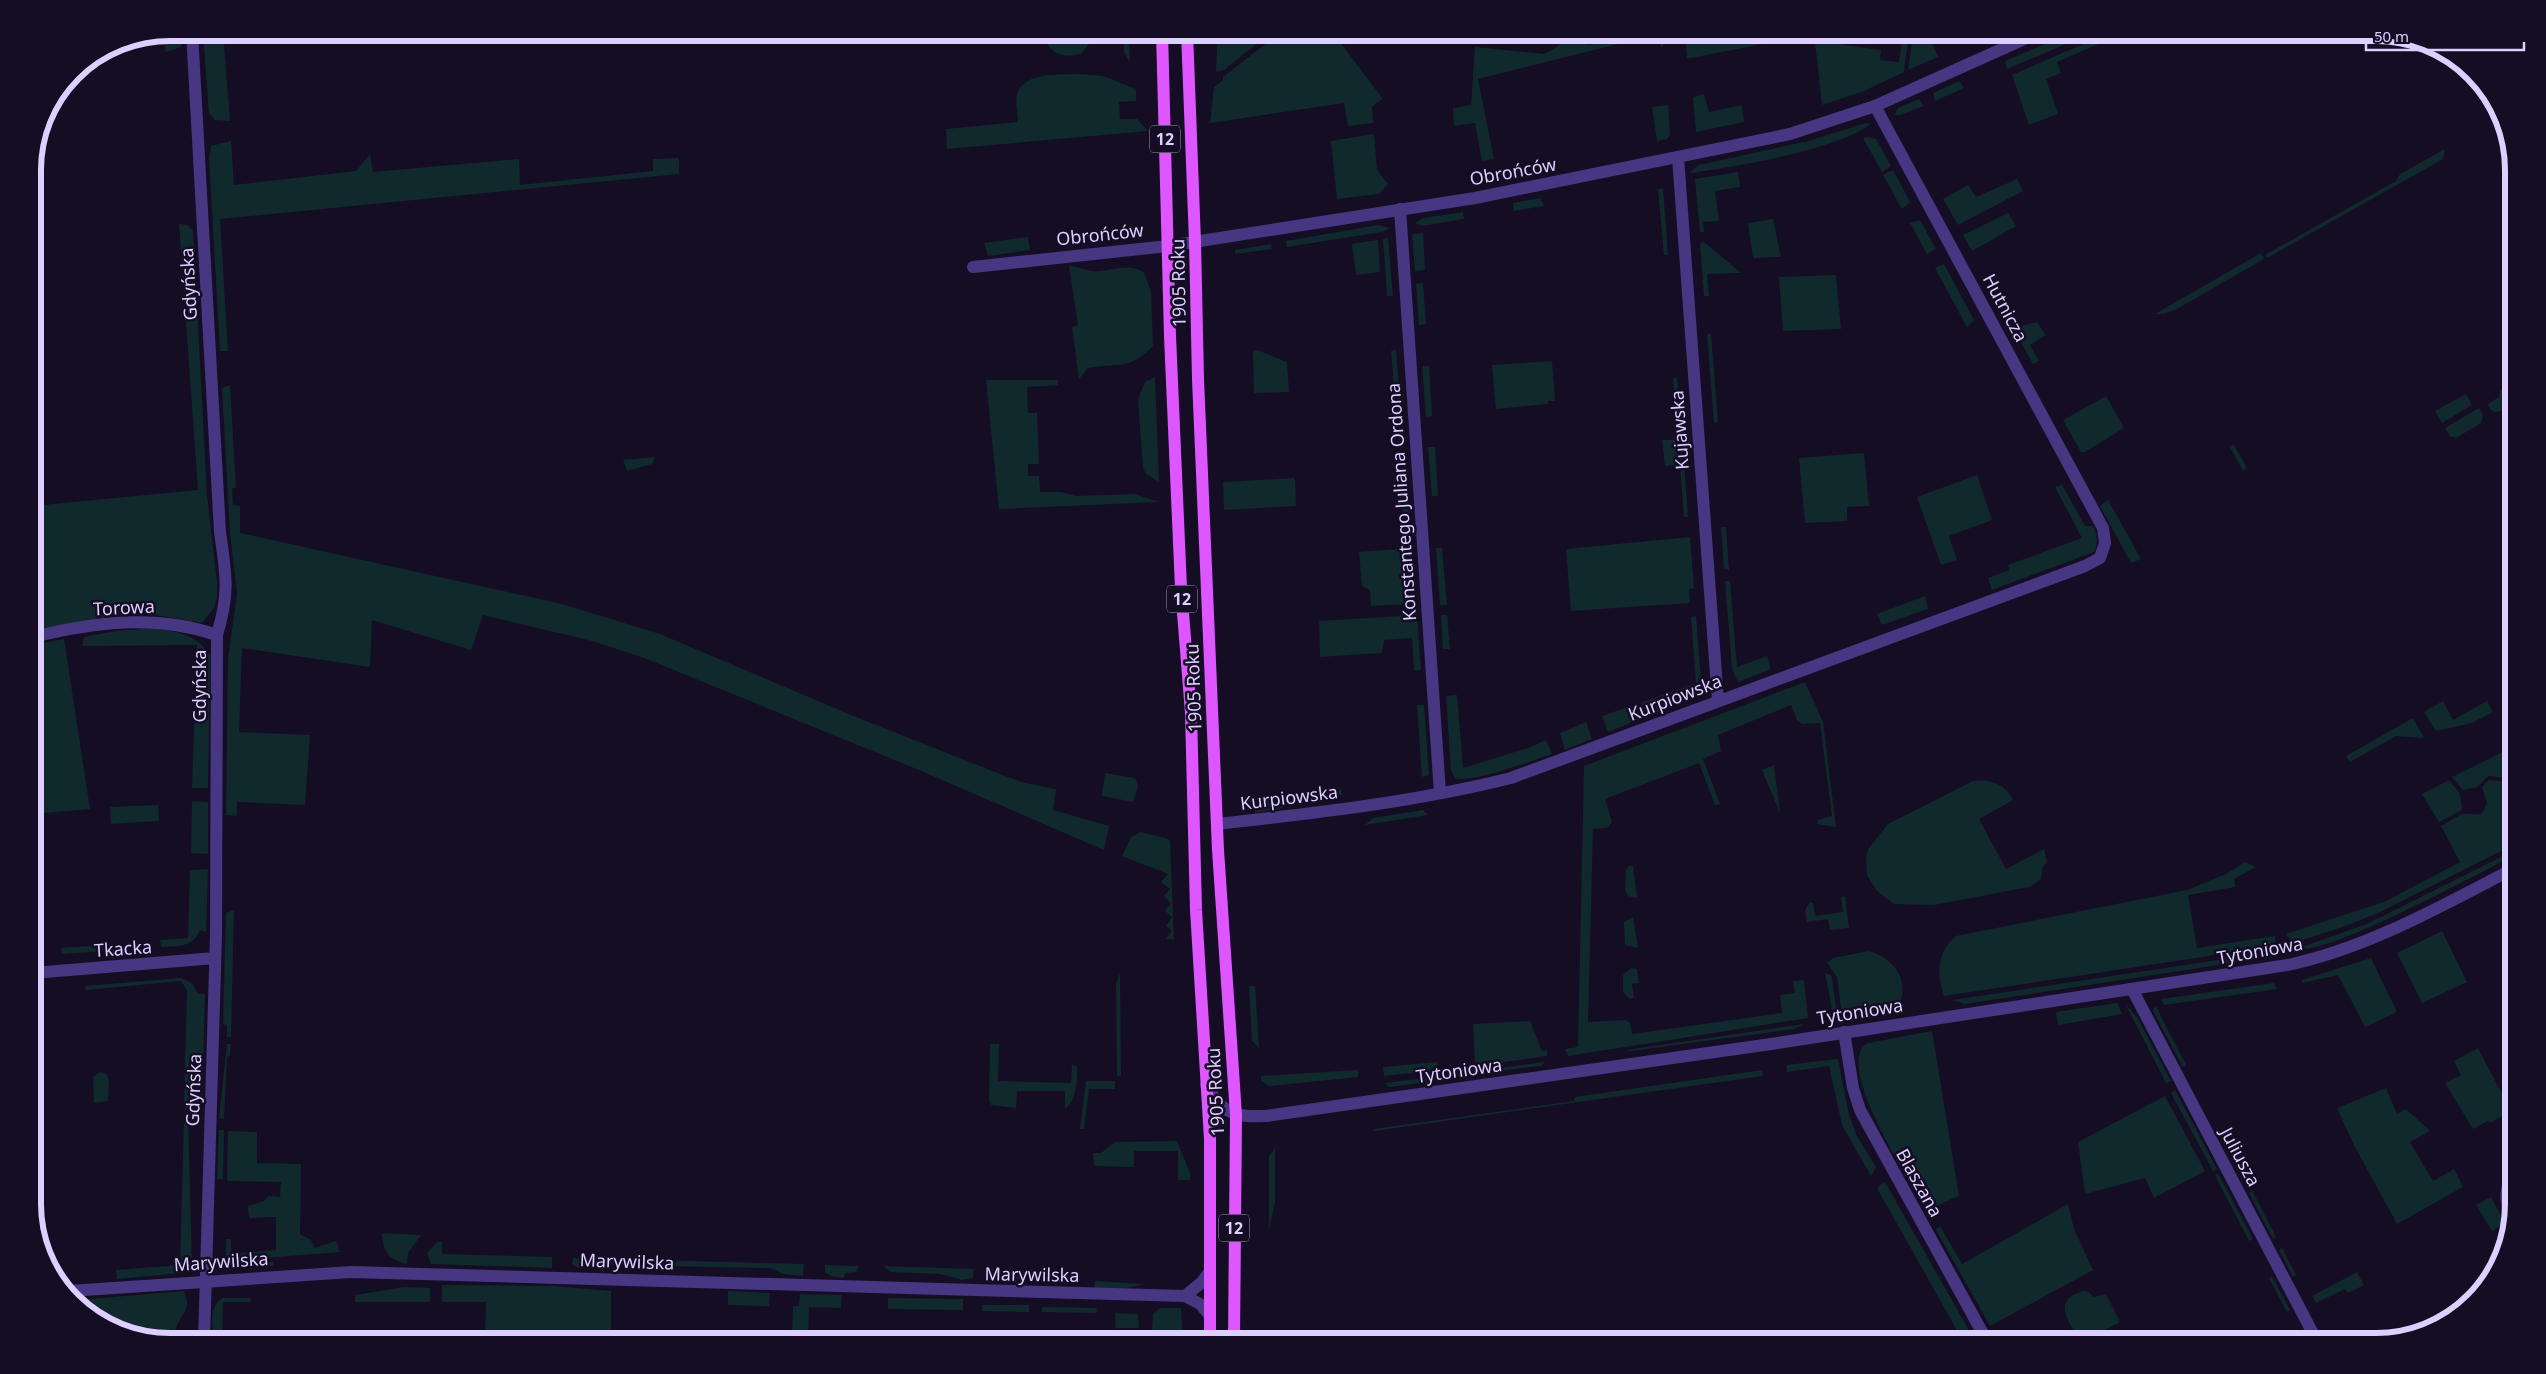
<svg xmlns="http://www.w3.org/2000/svg" width="2546" height="1374" viewBox="0 0 2546 1374" font-family="'Noto Sans',sans-serif">
<style>
.green{fill:#10292d}
.lines{fill:none;stroke-linecap:round;stroke-linejoin:round}
.street{stroke:#473783;stroke-width:12}
.primary{stroke:#dd56ff;stroke-width:12}
.labels{text-anchor:middle;stroke-width:5;stroke-linejoin:round;paint-order:stroke}
.shield{fill:#150d23;stroke:#a195bd;stroke-width:1}
.shield-label{font-size:16px;font-weight:bold;fill:#ddcfff}
.street-label{font-size:18px;fill:#ddcfff;stroke:#150d23}
.rim{fill:none;stroke:#ddcfff;stroke-width:6}
</style>
<rect width="100%" height="100%" fill="#150d23"/>
<!-- green -->
<g class="green">
<polygon points="1281,32 1333,33 1383,99 1372,106 1373,123 1348,126 1344,103 1210,123 1214,87 1223,80 1223,77"/>
<polygon points="2111,32 2115,33 2117,36 2057,62 2061,73 2046,79 2058,114 2029,125 2012,75"/>
<polygon points="182,33 181,47 166,52 164,34"/>
<polygon points="203,33 223,33 230,121 215,120 209,113"/>
<path d="M 1044,33 L 1090,33 L 1091,41 L 1082,53 C 1063,60 1047,53 1044,33 Z"/>
<polygon points="1124,33 1129,33 1130,62 1124,52"/>
<polygon points="1218,33 1218,32 1270,33 1224,70 1216,72"/>
<polygon points="1569,33 1576,33 1588,45 1627,39 1630,33 1662,33 1663,46 1661,47 1659,34 1478,79 1494,159 1482,161 1475,123 1454,126 1453,108 1471,105 1475,47 1544,54 1557,47"/>
<polygon points="1685,33 1781,33 1782,40 1691,58 1687,58"/>
<polygon points="1814,33 1824,33 1823,42 1881,50 1880,60 1899,62 1903,35 1908,40 1904,72 1864,91 1822,105"/>
<polygon points="2071,33 2077,33 2080,38 2007,69 2005,61"/>
<polygon points="1913,35 1929,37 1938,57 1908,70"/>
<path d="M 1079,74 L 1103,76 L 1136,89 L 1136,101 L 1119,102 L 1120,119 L 1137,119 L 1148,131 L 947,149 L 946,129 L 1018,122 C 1018,114 1015,102 1017,94 C 1025,71 1060,75 1079,74 Z"/>
<polygon points="1959,81 1964,88 1935,101 1933,93"/>
<polygon points="1704,94 1709,112 1742,105 1744,122 1696,132 1693,97"/>
<polygon points="1919,99 1924,106 1901,115 1894,115 1898,108"/>
<polygon points="1668,105 1670,135 1667,139 1657,141 1652,107"/>
<path d="M 1866,123 L 1871,124 C 1839,149 1732,168 1689,173 L 1699,165 L 1808,141 Z"/>
<polygon points="1374,134 1377,170 1388,184 1379,194 1337,199 1331,141"/>
<polygon points="1868,137 1876,139 1891,166 1882,172 1863,138"/>
<polygon points="231,141 234,185 356,171 370,154 373,172 519,159 520,185 653,171 653,159 679,158 679,174 220,219 228,351 220,351 209,158 211,146"/>
<polygon points="2445,149 2443,159 2267,258 2265,255 2396,181 2400,174"/>
<polygon points="1893,170 1910,202 1902,209 1883,175"/>
<polygon points="1738,172 1740,187 1715,191 1719,221 1703,222 1704,232 1700,232 1695,179"/>
<polygon points="2017,179 2023,191 1958,225 1943,199 1968,185 1976,197"/>
<polygon points="1663,188 1668,255 1664,255 1658,189"/>
<polygon points="1540,198 1544,206 1514,211 1513,203"/>
<polygon points="1463,212 1464,219 1422,226 1415,223 1423,218"/>
<polygon points="2008,213 2016,226 1972,251 1963,235"/>
<polygon points="1773,219 1781,257 1753,258 1748,223"/>
<polygon points="1920,220 1936,249 1927,254 1910,223"/>
<polygon points="179,224 188,225 193,231 207,496 217,582 217,597 214,608 202,623 146,613 126,613 33,630 33,506 198,490"/>
<polygon points="1378,225 1390,228 1382,232 1287,247 1286,241"/>
<polygon points="1423,233 1425,270 1415,271 1412,234"/>
<polygon points="1028,237 1030,250 988,256 984,243"/>
<polygon points="1388,238 1393,296 1387,296 1383,239"/>
<polygon points="1378,240 1380,272 1356,275 1352,244"/>
<polygon points="1704,242 1741,273 1707,274 1709,296 1704,296 1700,243"/>
<polygon points="1271,244 1272,249 1235,254 1235,250"/>
<polygon points="2261,253 2264,259 2177,309 2163,314 2155,314"/>
<polygon points="1944,264 1974,320 1967,327 1935,268"/>
<path d="M 1069,266 C 1078,266 1084,270 1092,271 C 1110,273 1129,261 1144,273 L 1151,291 L 1153,346 C 1127,372 1120,362 1088,368 L 1079,379 L 1072,327 L 1078,325 Z"/>
<polygon points="1836,275 1841,329 1783,331 1779,277"/>
<polygon points="1423,283 1426,324 1419,325 1416,284"/>
<polygon points="2037,322 2046,335 2030,345 2039,361 2033,364 2013,328"/>
<polygon points="1707,334 1711,334 1718,422 1714,423"/>
<polygon points="1257,350 1287,362 1289,392 1254,393 1253,352"/>
<polygon points="1396,350 1401,410 1396,410 1391,351"/>
<polygon points="1552,361 1555,401 1548,401 1548,404 1496,409 1492,365"/>
<polygon points="1422,366 1429,366 1432,416 1426,417"/>
<polygon points="1155,377 1159,482 1146,474 1143,468 1138,399 1145,382"/>
<polygon points="1673,378 1677,378 1681,430 1677,430"/>
<polygon points="986,380 1058,380 1058,385 1027,387 1028,413 1037,413 1039,464 1028,464 1028,476 1039,476 1040,492 1061,492 1076,496 1135,494 1159,502 999,509"/>
<polygon points="2513,383 2513,407 2496,412 2491,410 2488,404 2499,397 2500,390"/>
<polygon points="230,385 236,487 232,489 233,505 240,506 240,533 562,604 660,634 851,715 1005,776 1025,783 1056,789 1053,810 1109,826 1104,850 919,770 642,657 592,641 483,615 471,650 372,620 370,667 242,648 239,732 310,735 305,805 237,802 237,816 226,815 228,659 237,594 230,533 222,388"/>
<polygon points="2466,394 2472,405 2442,423 2435,411"/>
<polygon points="2106,396 2124,428 2085,452 2081,452 2063,420"/>
<polygon points="2479,408 2483,416 2481,423 2456,438 2450,436 2445,428"/>
<polygon points="1678,437 1682,437 1688,517 1684,517 1680,464 1665,466 1662,440 1678,440"/>
<polygon points="2234,445 2247,468 2243,471 2230,447"/>
<polygon points="1428,447 1435,447 1438,496 1432,496"/>
<polygon points="1864,453 1869,506 1847,507 1847,521 1805,523 1799,458"/>
<polygon points="655,457 652,464 627,471 623,460"/>
<polygon points="1977,475 1992,520 1949,536 1957,560 1941,565 1917,497"/>
<polygon points="1295,478 1296,506 1224,510 1223,482"/>
<path d="M 2062,485 L 2085,526 L 2093,526 C 2098,536 2098,542 2094,552 L 1992,590 L 1988,578 L 2009,570 L 2008,565 L 2082,538 L 2055,487 Z"/>
<polygon points="1402,497 1408,497 1412,535 1405,536"/>
<polygon points="2108,500 2141,559 2131,563 2100,506"/>
<polygon points="1721,527 1726,527 1729,570 1724,569"/>
<polygon points="1690,537 1694,588 1689,589 1690,603 1571,611 1566,549"/>
<polygon points="1412,548 1416,601 1410,602 1410,604 1371,606 1370,590 1362,586 1359,552"/>
<polygon points="1436,548 1442,548 1447,605 1440,605"/>
<polygon points="1725,581 1730,581 1737,667 1767,656 1771,669 1738,682 1732,669"/>
<polygon points="1925,596 1928,609 1882,625 1877,614"/>
<polygon points="1417,615 1421,670 1414,670 1412,638 1384,640 1382,653 1320,657 1319,621"/>
<polygon points="1441,615 1447,615 1450,649 1443,649"/>
<polygon points="1696,616 1701,681 1697,694 1647,717 1641,703 1696,683 1691,617"/>
<path d="M 154,628 C 177,632 198,634 210,656 L 208,788 L 192,788 L 197,645 L 82,646 L 84,637 L 117,631 Z"/>
<polygon points="64,639 90,809 33,814 33,645"/>
<polygon points="1805,682 1823,722 1836,827 1817,824 1818,820 1832,816 1820,723 1802,724 1797,720 1791,705 1718,735 1721,751 1703,759 1720,804 1715,805 1699,763 1605,799 1612,822 1607,828 1593,829 1588,1022 1626,1020 1630,1023 1632,1034 1782,1013 1780,995 1795,993 1793,981 1804,980 1808,1018 1568,1056 1565,1049 1578,1047 1584,766"/>
<path d="M 1457,695 L 1463,768 L 1528,748 L 1546,740 L 1552,754 C 1534,760 1471,784 1455,778 L 1451,770 L 1446,696 Z"/>
<polygon points="2443,701 2453,720 2487,701 2493,712 2472,723 2436,731 2424,712"/>
<polygon points="1417,705 1424,705 1429,775 1422,777"/>
<polygon points="1628,707 1633,722 1608,732 1602,716"/>
<polygon points="2413,718 2424,738 2396,736 2350,762 2346,756"/>
<polygon points="1586,722 1592,739 1565,750 1560,733"/>
<polygon points="2513,747 2513,779 2488,776 2477,787 2463,790 2452,777"/>
<polygon points="1774,765 1780,813 1762,770"/>
<polygon points="1105,773 1135,778 1138,786 1133,802 1102,796"/>
<polygon points="2449,780 2460,794 2462,810 2439,822 2422,794"/>
<path d="M 2489,780 L 2501,781 L 2513,785 L 2513,845 L 2378,913 L 2343,927 L 2293,943 L 2286,934 L 2386,901 L 2460,862 L 2441,826 C 2448,823 2457,815 2464,814 C 2475,812 2481,821 2487,803 L 2482,787 Z"/>
<path d="M 1973,781 C 1991,779 2005,784 2013,800 L 1979,819 L 2006,869 L 2044,849 L 2047,862 L 2043,867 L 2041,879 L 2029,887 L 1934,905 L 1894,904 L 1877,891 L 1867,875 L 1866,856 L 1869,848 L 1888,824 Z"/>
<polygon points="1341,790 1342,795 1302,799 1301,794"/>
<polygon points="1284,796 1282,808 1255,813 1252,799"/>
<polygon points="192,801 208,802 208,854 191,853"/>
<polygon points="158,805 159,821 111,824 110,807"/>
<polygon points="1423,810 1428,815 1365,825 1373,818"/>
<polygon points="1140,832 1166,838 1170,841 1174,940 1166,939 1172,931 1166,926 1172,917 1165,911 1171,903 1164,896 1170,889 1161,882 1168,874 1122,856 1131,837"/>
<path d="M 2513,851 L 2513,856 C 2481,872 2325,957 2299,948 L 2367,924 Z"/>
<path d="M 2245,862 L 2256,867 L 2234,879 L 2235,887 L 2188,895 L 2197,948 L 2275,936 L 2275,946 L 1944,996 C 1936,974 1937,952 1956,936 L 2187,890 L 2226,874 Z"/>
<polygon points="1629,866 1633,866 1637,897 1636,898 1628,896 1625,890 1626,870"/>
<path d="M 208,869 L 206,932 L 200,930 C 193,948 177,946 161,947 L 160,940 L 188,938 L 190,870 Z"/>
<polygon points="1845,896 1849,928 1830,930 1828,919 1807,922 1805,910 1810,902 1813,903 1815,916 1843,912 1841,897"/>
<polygon points="234,910 231,1037 227,1037 227,1025 223,1024 226,913"/>
<polygon points="1633,917 1638,948 1625,945 1624,922"/>
<polygon points="2442,931 2467,982 2422,1003 2397,953"/>
<polygon points="104,945 105,951 62,954 61,948"/>
<path d="M 1869,951 C 1893,958 1909,978 1900,1003 L 1896,1007 L 1842,1015 L 1837,977 L 1827,963 L 1833,958 Z"/>
<polygon points="2271,952 2268,958 2264,958 1965,1004 1952,1000"/>
<polygon points="2371,958 2397,1012 2365,1027 2338,975 2302,983 2302,980"/>
<polygon points="1631,968 1637,969 1639,983 1632,984 1634,998 1630,999 1623,992 1623,975"/>
<polygon points="1120,973 1121,1076 1117,1076 1116,983"/>
<polygon points="1825,973 1831,975 1832,979 1837,1014 1833,1014"/>
<polygon points="181,978 192,983 198,994 205,994 202,1105 184,1104 187,990 181,981 86,990 85,986"/>
<polygon points="2274,983 2277,989 2164,1005 2161,999"/>
<polygon points="1249,986 1255,986 1259,1048 1252,1041"/>
<polygon points="2117,1003 2122,1014 2058,1025 2056,1012"/>
<polygon points="2126,1005 2137,1017 2171,1081 2166,1083"/>
<polygon points="2156,1007 2186,1065 2183,1067 2154,1013 2153,1008"/>
<polygon points="1894,1012 1844,1022 1843,1019"/>
<polygon points="1530,1021 1542,1051 1547,1050 1547,1056 1475,1066 1473,1024"/>
<polygon points="1804,1024 1794,1029 1623,1052 1633,1049"/>
<path d="M 1932,1031 L 1959,1196 L 1926,1210 C 1912,1185 1831,1061 1868,1043 Z"/>
<polygon points="227,1044 231,1044 230,1056 227,1057 224,1119 219,1118"/>
<path d="M 990,1044 L 999,1044 L 998,1081 L 1071,1083 L 1072,1065 L 1077,1067 C 1078,1078 1076,1103 1065,1109 L 1065,1091 L 1017,1091 L 1016,1108 L 991,1105 L 989,1101 Z"/>
<polygon points="2478,1048 2511,1111 2490,1123 2488,1121 2473,1129 2445,1083 2461,1075 2454,1061"/>
<polygon points="1838,1059 1849,1115 1857,1136 1876,1167 1871,1176 1842,1125 1829,1066 1787,1072 1786,1065"/>
<polygon points="1438,1062 1438,1070 1384,1076 1383,1067"/>
<polygon points="1545,1062 1541,1066 1476,1074 1476,1071"/>
<polygon points="1358,1070 1358,1077 1269,1086 1261,1081 1261,1076"/>
<polygon points="1762,1070 1763,1076 1374,1131 1374,1129 1574,1101 1575,1097"/>
<polygon points="100,1072 106,1074 109,1079 108,1101 94,1103 93,1077"/>
<polygon points="1434,1077 1430,1082 1389,1087 1385,1083"/>
<polygon points="1086,1081 1115,1081 1115,1089 1089,1089 1084,1129 1080,1129"/>
<polygon points="2386,1088 2397,1114 2406,1109 2430,1131 2410,1142 2433,1181 2454,1169 2463,1187 2397,1224 2355,1147 2337,1108"/>
<polygon points="2175,1090 2217,1169 2213,1171 2171,1093"/>
<polygon points="2165,1096 2205,1171 2154,1198 2145,1178 2085,1194 2078,1142"/>
<polygon points="184,1118 188,1118 192,1264 182,1273 117,1279 116,1270 180,1265"/>
<polygon points="219,1130 224,1130 223,1179 217,1179"/>
<polygon points="228,1131 257,1132 257,1163 301,1164 300,1234 311,1240 315,1248 336,1241 340,1252 226,1261 226,1239 231,1239 231,1254 276,1250 276,1217 249,1218 248,1206 264,1201 268,1196 280,1197 281,1182 227,1181"/>
<polygon points="1275,1140 1275,1203 1269,1229 1269,1156 1274,1150"/>
<polygon points="1177,1141 1190,1173 1190,1180 1178,1180 1178,1151 1134,1151 1134,1167 1094,1166 1093,1153 1101,1153 1115,1142"/>
<polygon points="2218,1173 2253,1239 2249,1241 2215,1175"/>
<polygon points="1885,1182 1975,1341 1963,1341 1877,1188"/>
<polygon points="2252,1190 2276,1237 2273,1239 2249,1193"/>
<polygon points="2491,1197 2505,1223 2492,1231 2476,1205"/>
<polygon points="2068,1204 2074,1229 2093,1270 1990,1326 1936,1230 1940,1226 1962,1264"/>
<path d="M 382,1233 L 421,1235 L 408,1253 L 407,1264 C 388,1259 383,1252 382,1233 Z"/>
<polygon points="437,1242 442,1242 442,1254 552,1257 552,1268 431,1264 427,1253"/>
<polygon points="2282,1248 2296,1275 2293,1277 2279,1250"/>
<polygon points="215,1258 221,1258 222,1263 273,1262 273,1266 225,1270 219,1266"/>
<path d="M 573,1258 L 804,1264 L 803,1276 L 783,1274 L 770,1268 L 608,1265 C 596,1268 583,1273 572,1264 Z"/>
<polygon points="825,1265 859,1266 856,1272 845,1273 844,1278 831,1276 825,1272"/>
<polygon points="883,1266 974,1269 973,1278 962,1280 940,1274 891,1272"/>
<polygon points="991,1269 1071,1271 1073,1276 1071,1282 994,1278"/>
<polygon points="2357,1272 2364,1285 2348,1293 2345,1289 2316,1303 2312,1296"/>
<polygon points="2272,1276 2290,1310 2287,1312 2269,1278"/>
<polygon points="1095,1281 1145,1284 1127,1288 1094,1288"/>
<polygon points="442,1285 553,1286 611,1291 611,1341 485,1341 486,1302 442,1302"/>
<polygon points="404,1287 430,1288 430,1302 355,1302 355,1295"/>
<path d="M 183,1291 C 194,1308 180,1314 176,1329 C 174,1333 175,1338 174,1341 L 109,1327 L 78,1300 Z"/>
<polygon points="728,1291 770,1293 769,1306 728,1305"/>
<path d="M 2084,1291 L 2089,1292 L 2093,1297 L 2106,1294 L 2120,1322 L 2084,1341 L 2082,1338 L 2079,1339 C 2067,1319 2052,1299 2084,1291 Z"/>
<polygon points="800,1294 842,1295 841,1308 809,1307 808,1341 792,1341 793,1306 799,1306"/>
<path d="M 223,1298 L 250,1298 L 251,1302 L 223,1302 L 222,1341 L 213,1341 C 213,1329 208,1304 223,1298 Z"/>
<polygon points="888,1298 963,1299 963,1310 888,1309"/>
<polygon points="982,1305 1029,1305 1029,1312 982,1311"/>
<polygon points="1042,1307 1097,1308 1096,1313 1042,1312"/>
<polygon points="1160,1308 1181,1308 1183,1341 1168,1341 1168,1337 1152,1330 1153,1314"/>
<polygon points="1115,1313 1138,1314 1139,1328 1116,1328 1116,1341"/>
<polygon points="1607,1338 1607,1341 1348,1341 1351,1339"/>
</g>
<g class="lines">
<!-- street -->
<g class="street">
<path d="M 192,32 L 220,532 C 226,575 230,592 217,635 L 216,935 L 204,1341"/>
<polyline points="1678,157 1718,701"/>
<polyline points="1400,209 1440,793"/>
<polyline points="973,267 1168,246 1475,198 1790,134 1875,106 2040,32"/>
<path d="M 33,637 C 94,622 156,614 217,635"/>
<path d="M 1217,824 C 1316,813 1415,802 1511,778 L 2085,566 L 2100,558 L 2105,543 L 2103,528 L 1875,106"/>
<polyline points="33,973 215,958"/>
<polyline points="2132,989 2317,1341"/>
<polyline points="1844,1032 1853,1088 1860,1110 1987,1341"/>
<path d="M 1206,1085 C 1224,1114 1232,1117 1266,1116 L 1771,1044 L 2288,965 C 2368,948 2441,906 2513,869"/>
<path d="M 2511,1214 C 2504,1202 2505,1187 2513,1176"/>
<polyline points="69,1291 351,1272 1185,1296 1200,1304 1210,1316"/>
<polyline points="1185,1296 1201,1283 1210,1271"/>
</g>
<!-- primary -->
<g class="primary">
<polyline points="1162,32 1170,336 1181,588 1191,713 1196,910 1210,1139 1210,1341"/>
<polyline points="1187,32 1195,242 1198,379 1218,850 1236,1115 1234,1341"/>
</g>
</g>
<g class="labels">
<!-- shield labels -->
<g class="shield">
<rect x="1150" y="125.5" width="30" height="27" rx="4"/>
<rect x="1167" y="585.5" width="30" height="27" rx="4"/>
<rect x="1219" y="1214.5" width="30" height="27" rx="4"/>
</g>
<g class="shield-label">
<text x="1165" y="145">12</text>
<text x="1182" y="605">12</text>
<text x="1234" y="1234">12</text>
</g>
<!-- street labels -->
<g class="street-label">
<text transform="translate(1513 172) rotate(-10)" y="6">Obrońców</text>
<text transform="translate(1100 235) rotate(-6)" y="6">Obrońców</text>
<text transform="translate(1179 283) rotate(-91)" y="6">1905 Roku</text>
<text transform="translate(189 284) rotate(-93)" y="6">Gdyńska</text>
<text transform="translate(2005 308) rotate(62)" y="6">Hutnicza</text>
<text transform="translate(1680 430) rotate(-94)" y="6">Kujawska</text>
<text transform="translate(1402 502) rotate(-94)" y="6">Konstantego Juliana Ordona</text>
<text transform="translate(124 608) rotate(-3)" y="6">Torowa</text>
<text transform="translate(200 686) rotate(-90)" y="6">Gdyńska</text>
<text transform="translate(1194 688) rotate(-92)" y="6">1905 Roku</text>
<text transform="translate(1675 698) rotate(-21)" y="6">Kurpiowska</text>
<text transform="translate(1289 798) rotate(-7)" y="6">Kurpiowska</text>
<text transform="translate(123 949) rotate(-4)" y="6">Tkacka</text>
<text transform="translate(2260 951) rotate(-10)" y="6">Tytoniowa</text>
<text transform="translate(1860 1012) rotate(-9)" y="6">Tytoniowa</text>
<text transform="translate(1459 1071) rotate(-8)" y="6">Tytoniowa</text>
<text transform="translate(194 1090) rotate(-88)" y="6">Gdyńska</text>
<text transform="translate(1216 1092) rotate(-93)" y="6">1905 Roku</text>
<text transform="translate(2240 1157) rotate(62)" y="6">Juliusza</text>
<text transform="translate(1919 1183) rotate(61)" y="6">Blaszana</text>
<text transform="translate(221 1262) rotate(-4)" y="6">Marywilska</text>
<text transform="translate(627 1262) rotate(2)" y="6">Marywilska</text>
<text transform="translate(1032 1275) rotate(1)" y="6">Marywilska</text>
</g>
</g>
<!-- crop -->
<path d="M0 0H2546V1374H0ZM170 41H2376A129 129 0 0 1 2505 170V1204A129 129 0 0 1 2376 1333H170A129 129 0 0 1 41 1204V170A129 129 0 0 1 170 41Z" fill="#150d23" fill-rule="evenodd"/>
<path class="rim" d="M170 41H2376A129 129 0 0 1 2505 170V1204A129 129 0 0 1 2376 1333H170A129 129 0 0 1 41 1204V170A129 129 0 0 1 170 41Z"/>
<!-- scale -->
<path d="M2366 42v8h158v-8" fill="none" stroke="#ddcfff" stroke-width="2.5"/>
<text x="2374" y="42" font-size="15" fill="#ddcfff" stroke="#150d23" stroke-width="4" paint-order="stroke">50 m</text>
</svg>
